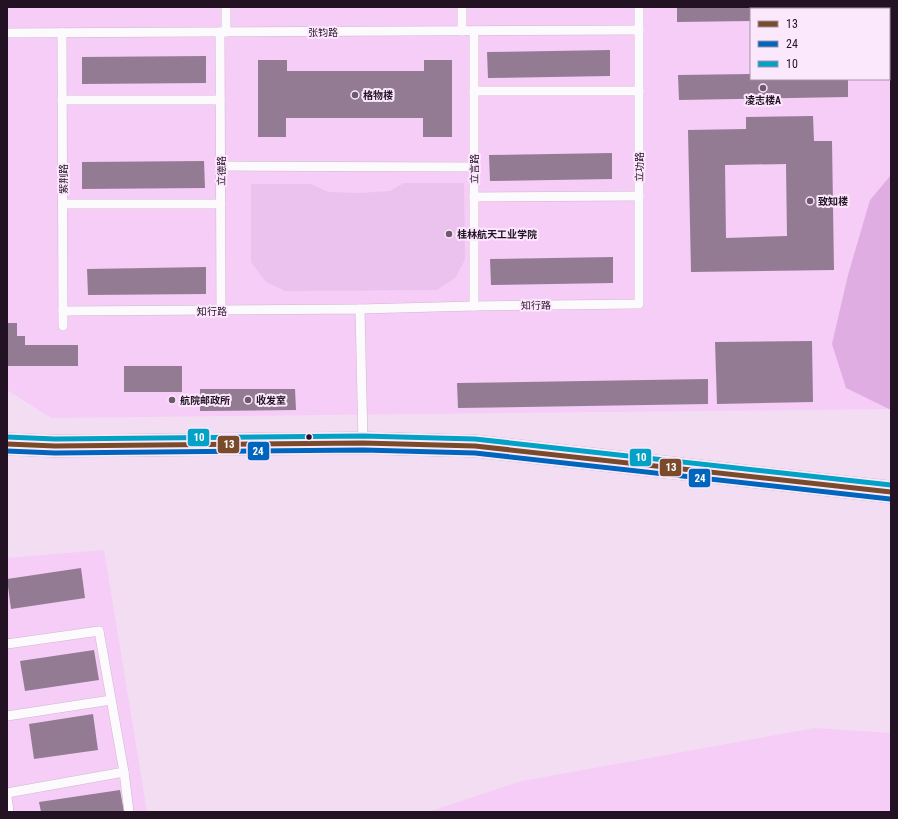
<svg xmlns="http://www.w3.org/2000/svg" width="898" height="819" viewBox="0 0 898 819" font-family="'Roboto Condensed','Noto Sans SC',sans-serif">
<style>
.built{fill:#f5cdf7;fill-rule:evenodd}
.green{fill:#ebc1ee}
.forest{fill:#dfade2}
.building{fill:#937b94;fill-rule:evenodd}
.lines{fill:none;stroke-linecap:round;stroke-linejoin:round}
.service-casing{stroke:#ccb9cd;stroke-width:10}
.secondary-casing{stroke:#ccb9cd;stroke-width:23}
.service{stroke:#fdfafd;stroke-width:9}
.secondary{stroke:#fdfafd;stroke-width:22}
.bus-1-casing{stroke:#fce8fd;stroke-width:8}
.bus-2-casing{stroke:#fce8fd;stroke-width:8}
.bus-3-casing{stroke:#fce8fd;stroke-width:8}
.bus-1{stroke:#7a4b2a;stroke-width:5}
.bus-2{stroke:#0065bd;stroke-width:5}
.bus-3{stroke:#02a1c6;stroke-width:5}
.poi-dot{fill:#6c596c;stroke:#fce8fd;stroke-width:1.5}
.bus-dot{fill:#231224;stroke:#fce8fd;stroke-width:1.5}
.labels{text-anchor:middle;stroke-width:4;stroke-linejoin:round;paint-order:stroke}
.street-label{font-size:10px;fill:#231224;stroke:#fce8fd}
.poi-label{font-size:10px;font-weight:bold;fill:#231224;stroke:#fce8fd;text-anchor:start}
.line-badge{stroke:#fce8fd;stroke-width:1.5}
.badge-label{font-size:11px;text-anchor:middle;font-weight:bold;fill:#fff}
</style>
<rect width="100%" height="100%" fill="#f3ddf3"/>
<!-- built -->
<g class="built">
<path d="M 7,7 L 891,7 L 891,409 L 51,418 L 7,390 ZM 751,9 L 889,9 L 889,79 L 751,79 Z"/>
<polygon points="104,550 147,812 7,812 7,558"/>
<polygon points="815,728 891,733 891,812 428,812 522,781"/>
</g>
<!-- green -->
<polygon class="green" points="404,183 464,183 465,259 456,277 437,290 285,291 266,282 251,262 251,184 311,184 328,192 360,193 390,191"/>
<!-- forest -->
<polygon class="forest" points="891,175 891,410 846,388 832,344 848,275 870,200"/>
<!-- building -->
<g class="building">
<polygon points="677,7 847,7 847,9 751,9 751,21 677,22"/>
<polygon points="880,7 891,7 891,43 889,42 889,9 879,9"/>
<polygon points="610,50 610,76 488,78 487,52"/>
<polygon points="206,56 206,83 82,84 82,57"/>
<polygon points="258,60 287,60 287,71 424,71 424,60 452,60 452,137 423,137 423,118 286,118 286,137 258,137"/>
<polygon points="751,74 751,79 848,79 848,97 679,100 678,75"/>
<path d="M 813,116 L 814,141 L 832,141 L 834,270 L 691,272 L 688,130 L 746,129 L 746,117 ZM 786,164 L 787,236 L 726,238 L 725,165 Z"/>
<polygon points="612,153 612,179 490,181 489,155"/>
<polygon points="204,161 205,188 82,189 82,162"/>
<polygon points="613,257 613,283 491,285 490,259"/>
<polygon points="206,267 206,294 88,295 87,269"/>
<polygon points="7,323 17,323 17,336 25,336 25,345 78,345 78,366 7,366"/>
<polygon points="812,341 813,402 717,404 715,342"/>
<rect x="124" y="366" width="58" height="26"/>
<polygon points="708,379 708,404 458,408 457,383"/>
<polygon points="200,389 295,389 296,410 200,411"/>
<polygon points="81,568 85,598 11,609 7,579"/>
<polygon points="94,650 99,680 25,691 20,661"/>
<polygon points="93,714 98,750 34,759 29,724"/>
<polygon points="120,790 124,812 41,812 39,802"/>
</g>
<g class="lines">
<!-- service casing -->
<g class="service-casing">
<g id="service">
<polyline points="226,7 226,32"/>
<polyline points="462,7 462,31"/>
<polyline points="220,32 221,311"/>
<polyline points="7,33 639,30"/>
<polyline points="62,33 63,326"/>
<polyline points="474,91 639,91"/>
<polyline points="62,100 220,100"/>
<polyline points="221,166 474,167"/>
<polyline points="474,197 639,196"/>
<polyline points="63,204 221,204"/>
<polyline points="474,306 474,31"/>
<polyline points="360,309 474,306 639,304 639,7"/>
<polyline points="63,311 360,309 363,443"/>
<polyline points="7,644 99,631 124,772 7,793"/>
<polyline points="7,716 111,700"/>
<polyline points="124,772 129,812"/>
<polyline points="7,797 9,812"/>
</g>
</g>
<!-- secondary casing -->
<g class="secondary-casing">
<polyline id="secondary" points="7,444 55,446 363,443 475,446 891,492"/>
</g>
<!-- service -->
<use href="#service" class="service"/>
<!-- secondary -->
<use href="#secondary" class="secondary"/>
<!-- bus-1 casing -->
<g class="bus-1-casing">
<polyline id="bus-1" points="7,444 55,446 363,443 475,446 891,492"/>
</g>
<!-- bus-2 casing -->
<g class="bus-2-casing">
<polyline id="bus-2" points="7,451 55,453 363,450 475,453 890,499"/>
</g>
<!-- bus-3 casing -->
<g class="bus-3-casing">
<polyline id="bus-3" points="7,437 55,439 363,436 475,439 891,485"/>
</g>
<!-- bus-1 -->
<use href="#bus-1" class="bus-1"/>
<!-- bus-2 -->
<use href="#bus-2" class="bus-2"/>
<!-- bus-3 -->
<use href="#bus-3" class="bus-3"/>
</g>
<!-- markers -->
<g class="poi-dot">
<circle cx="763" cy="88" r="4"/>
<circle cx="355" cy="95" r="4"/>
<circle cx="810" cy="201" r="4"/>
<circle cx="449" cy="234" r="4"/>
<circle cx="172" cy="400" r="4"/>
<circle cx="248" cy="400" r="4"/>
</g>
<circle class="bus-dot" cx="309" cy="437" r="3.5"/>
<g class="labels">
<!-- street labels -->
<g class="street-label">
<text x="323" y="36">张钧路</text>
<text transform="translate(639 167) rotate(-90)" y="4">立功路</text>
<text transform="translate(474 169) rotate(-90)" y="4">立言路</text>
<text transform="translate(221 171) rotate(-90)" y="4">立德路</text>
<text transform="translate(63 179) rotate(-90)" y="4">紫荆路</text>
<text transform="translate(536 305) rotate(-1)" y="4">知行路</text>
<text x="212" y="315">知行路</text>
</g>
<!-- poi labels -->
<g class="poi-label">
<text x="363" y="99">格物楼</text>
<text x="763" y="104" text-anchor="middle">凌志楼A</text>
<text x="818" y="205">致知楼</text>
<text x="457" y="238">桂林航天工业学院</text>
<text x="180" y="404">航院邮政所</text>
<text x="256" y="404">收发室</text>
</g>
</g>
<g class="line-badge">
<rect x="187" y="428" width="23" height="19" rx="4" fill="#02a1c6"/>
<rect x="217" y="435" width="23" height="19" rx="4" fill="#7a4b2a"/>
<rect x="247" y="441" width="23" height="20" rx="4" fill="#0065bd"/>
<rect x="629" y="448" width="23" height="19" rx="4" fill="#02a1c6"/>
<rect x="659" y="458" width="23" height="19" rx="4" fill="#7a4b2a"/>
<rect x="688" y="468" width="23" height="20" rx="4" fill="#0065bd"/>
</g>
<g class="badge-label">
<text x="199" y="441">10</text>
<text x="229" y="448">13</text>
<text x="258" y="455">24</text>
<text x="641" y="461">10</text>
<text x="671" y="471">13</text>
<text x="700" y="482">24</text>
</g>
<!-- border -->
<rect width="898" height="819" fill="none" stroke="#231224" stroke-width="16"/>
<!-- legend -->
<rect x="750" y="8" width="140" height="72" fill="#fce8fd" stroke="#a592a6"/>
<rect x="758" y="21" width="20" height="6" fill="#7a4b2a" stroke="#a592a6"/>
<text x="786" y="28" font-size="12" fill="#231224">13</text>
<rect x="758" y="41" width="20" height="6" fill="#0065bd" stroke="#a592a6"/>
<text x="786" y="48" font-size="12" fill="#231224">24</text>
<rect x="758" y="61" width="20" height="6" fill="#02a1c6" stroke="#a592a6"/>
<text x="786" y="68" font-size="12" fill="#231224">10</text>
</svg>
